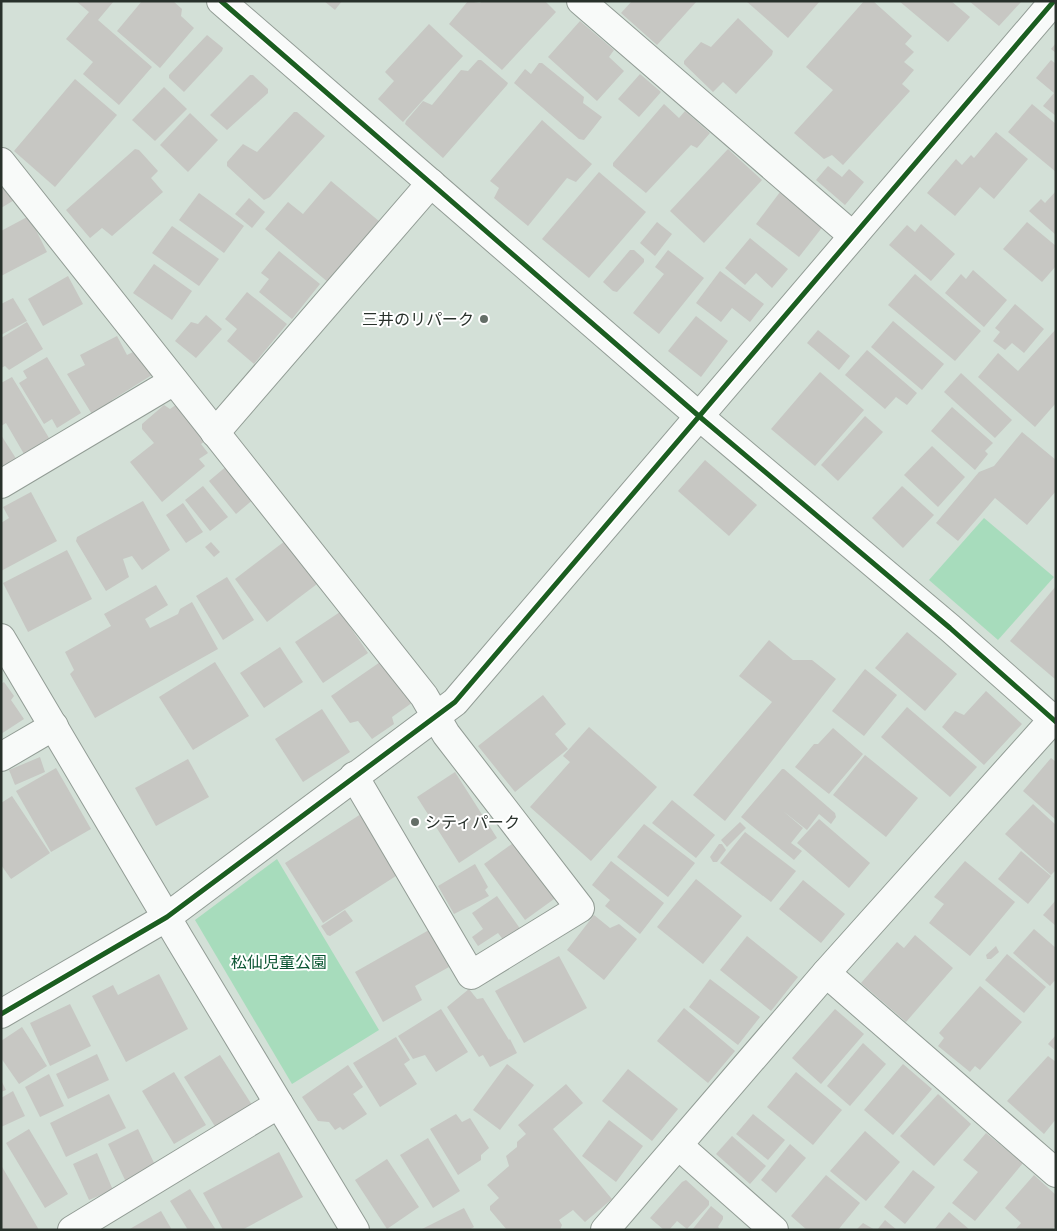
<svg xmlns="http://www.w3.org/2000/svg" width="1057" height="1231" viewBox="0 0 1057 1231" font-family="'Source Sans 3','Noto Sans JP',sans-serif">
<style>
.green{fill:#a7dcbc}
.building{fill:#c7c7c3}
.lines{fill:none;stroke-linecap:round;stroke-linejoin:round}
.minor-casing{stroke:#929c95;stroke-width:30}
.minor{stroke:#f8faf9;stroke-width:28}
.cycleway-casing{stroke:#fff;stroke-width:8}
.cycleway{stroke:#1b5e20;stroke-width:5}
.poi-dot{fill:#646e67;stroke:#fff;stroke-width:2}
.labels{text-anchor:middle;stroke-width:4;stroke-linejoin:round;paint-order:stroke}
.poi-label{font-size:16px;fill:#28312b;stroke:#fff;text-anchor:end}
.park-label{font-size:16px;fill:#0a5532;stroke:#fff}
</style>
<rect width="100%" height="100%" fill="#d3e0d7"/>
<!-- green -->
<g class="green">
<polygon points="984,518 1054,577 998,640 929,580"/>
<polygon points="277,859 379,1030 292,1084 195,920"/>
</g>
<!-- building -->
<g class="building">
<polygon points="76,1 114,1 98,20 152,67 119,105 83,74 93,62 66,39 89,12"/>
<polygon points="142,1 173,1 182,9 181,16 194,28 160,68 117,31"/>
<polygon points="324,1 342,1 335,10"/>
<polygon points="468,1 480,3 482,1 545,1 556,12 502,70 449,24"/>
<polygon points="632,1 697,1 657,45 621,13"/>
<polygon points="746,1 820,1 788,38"/>
<polygon points="864,1 873,1 912,36 905,44 914,52 904,62 914,70 902,84 910,91 843,165 832,155 824,159 794,133 833,90 806,67"/>
<polygon points="899,1 951,1 970,17 948,42"/>
<polygon points="969,1 1022,1 999,26"/>
<polygon points="738,18 773,51 772,55 736,94 723,82 713,92 684,64 684,61 701,42 711,47"/>
<polygon points="580,21 614,50 609,57 624,71 597,101 548,57"/>
<polygon points="429,24 463,56 403,122 378,99 394,81 385,72"/>
<polygon points="207,35 223,48 222,51 184,92 169,78 169,75"/>
<polygon points="1056,43 1056,53 1051,49"/>
<polygon points="478,60 481,60 508,83 507,85 443,158 405,124 406,121 423,101 432,105 461,70 468,71"/>
<polygon points="1051,60 1056,64 1056,116 1043,106 1054,93 1036,78"/>
<polygon points="539,63 542,63 584,97 583,103 602,117 584,140 579,139 514,83 525,69 531,74"/>
<polygon points="640,74 661,92 639,117 618,99"/>
<polygon points="250,75 253,75 268,89 268,93 227,130 210,115"/>
<polygon points="75,79 117,115 55,187 14,151"/>
<polygon points="164,87 187,109 155,141 132,120"/>
<polygon points="664,104 679,118 685,111 710,133 697,148 691,145 646,193 613,166 613,163"/>
<polygon points="1032,104 1056,124 1056,172 1008,132"/>
<polygon points="294,112 297,112 325,136 270,197 264,200 227,166 227,162 243,144 257,152"/>
<polygon points="190,113 218,140 188,172 160,145"/>
<polygon points="542,120 592,164 576,182 567,178 528,226 494,198 499,188 490,181"/>
<polygon points="996,132 1028,159 994,199 980,187 955,216 927,193 956,159 962,165 971,155 974,158"/>
<polygon points="135,149 139,150 158,171 151,178 163,192 112,236 102,228 90,238 66,210"/>
<polygon points="728,149 762,180 704,243 670,211"/>
<polygon points="828,166 842,177 849,169 864,182 845,205 816,180"/>
<polygon points="599,172 646,212 589,278 542,239"/>
<polygon points="1,173 16,199 1,208"/>
<polygon points="331,181 380,222 329,283 265,229 288,202 303,214"/>
<polygon points="1056,191 1056,235 1029,211 1041,199 1045,203"/>
<polygon points="780,192 824,225 799,257 756,224"/>
<polygon points="199,193 244,226 224,253 179,220"/>
<polygon points="249,198 265,212 252,228 235,214"/>
<polygon points="29,216 47,252 1,276 1,231"/>
<polygon points="657,222 672,234 655,256 640,243"/>
<polygon points="1027,222 1056,246 1056,266 1042,282 1003,249"/>
<polygon points="921,224 955,254 931,281 889,245 907,225 915,232"/>
<polygon points="172,226 219,259 199,286 152,253"/>
<polygon points="750,238 788,269 772,288 756,273 745,285 725,268"/>
<polygon points="630,250 634,250 644,259 644,262 617,292 613,291 603,282"/>
<polygon points="668,250 704,278 659,334 633,313 664,274 655,267"/>
<polygon points="279,251 320,284 292,319 259,292 269,279 261,273"/>
<polygon points="154,264 192,291 172,320 133,293"/>
<polygon points="973,270 1007,300 984,327 945,293 961,274 966,279"/>
<polygon points="720,271 764,304 750,322 732,308 721,322 696,303"/>
<polygon points="915,274 981,331 955,361 888,305"/>
<polygon points="68,276 83,304 43,326 28,299"/>
<polygon points="247,292 287,324 254,364 227,341 237,329 225,319"/>
<polygon points="13,298 27,321 1,335 1,304"/>
<polygon points="1015,304 1044,329 1024,353 1012,343 1005,350 993,341 1000,332 995,328"/>
<polygon points="206,315 222,329 196,358 175,341 191,322 198,324"/>
<polygon points="696,316 728,341 701,377 668,351"/>
<polygon points="893,321 944,364 922,390 871,347"/>
<polygon points="27,322 43,349 9,370 5,366 1,368 1,338"/>
<polygon points="1056,329 1056,403 1035,427 978,377 998,353 1018,371"/>
<polygon points="818,330 850,356 839,370 807,343"/>
<polygon points="117,336 127,355 135,351 138,352 152,375 112,400 114,408 95,419 67,374 85,365 80,355"/>
<polygon points="867,350 917,393 907,405 896,397 885,409 845,375"/>
<polygon points="47,357 81,413 57,428 52,419 44,424 19,383 27,378 23,371"/>
<polygon points="820,372 864,410 815,466 771,429"/>
<polygon points="961,373 1012,420 995,438 944,392"/>
<polygon points="12,377 49,438 24,454 6,423 1,426 1,383"/>
<polygon points="180,402 210,437 201,444 208,453 199,459 205,466 162,502 130,462 154,443 142,429 142,424 164,405 170,409"/>
<polygon points="952,407 993,443 985,451 988,454 975,470 931,431"/>
<polygon points="865,416 883,432 838,481 821,465"/>
<polygon points="1022,432 1056,460 1056,491 1027,525 995,498 958,541 936,523 979,472 994,466"/>
<polygon points="1,435 17,460 1,470"/>
<polygon points="932,446 965,477 938,507 904,475"/>
<polygon points="705,460 757,505 729,536 678,491"/>
<polygon points="228,465 255,498 236,514 209,481"/>
<polygon points="203,486 228,517 210,531 185,500"/>
<polygon points="902,486 934,515 903,548 872,518"/>
<polygon points="31,492 57,541 1,571 1,523 9,518 3,507"/>
<polygon points="143,501 170,550 142,570 132,556 123,559 129,577 106,591 76,541 77,537"/>
<polygon points="183,503 203,532 186,543 166,515"/>
<polygon points="285,541 317,584 267,622 235,579"/>
<polygon points="211,542 220,552 214,557 205,547"/>
<polygon points="67,550 92,599 28,632 3,583"/>
<polygon points="227,577 254,620 223,640 196,596"/>
<polygon points="156,585 168,605 145,619 150,628 178,614 180,609 192,602 218,649 95,718 70,674 74,670 65,652 111,626 104,614"/>
<polygon points="1056,586 1056,678 1055,679 1010,641"/>
<polygon points="340,612 368,653 323,683 295,642"/>
<polygon points="907,632 957,674 925,711 875,668"/>
<polygon points="769,640 793,660 812,660 836,679 725,821 693,795 772,702 739,676"/>
<polygon points="280,647 303,682 264,708 240,673"/>
<polygon points="386,658 416,700 392,717 394,724 372,739 358,721 350,723 331,696"/>
<polygon points="215,662 249,716 193,750 159,697"/>
<polygon points="865,669 897,695 864,736 832,711"/>
<polygon points="4,682 14,696 11,700 24,719 1,734 1,684"/>
<polygon points="986,691 1022,724 984,765 942,727 955,711 964,715"/>
<polygon points="543,695 566,724 555,734 568,749 515,792 478,746"/>
<polygon points="907,707 977,767 950,797 881,737"/>
<polygon points="322,709 350,752 303,782 275,739"/>
<polygon points="589,727 657,787 591,861 530,807 570,762 563,756"/>
<polygon points="833,728 863,754 829,794 795,767 814,744 818,744"/>
<polygon points="865,755 918,798 886,837 833,795"/>
<polygon points="40,757 45,772 15,785 9,770"/>
<polygon points="1051,758 1056,762 1056,820 1023,791"/>
<polygon points="188,759 209,797 156,826 135,788"/>
<polygon points="56,768 91,829 51,852 16,791"/>
<polygon points="782,769 784,769 835,813 836,817 831,824 819,814 807,830 783,811 803,828 791,843 802,851 794,860 741,817"/>
<polygon points="455,772 497,838 459,863 417,797"/>
<polygon points="12,796 50,853 11,879 1,865 1,803"/>
<polygon points="672,800 715,835 696,858 652,823"/>
<polygon points="1033,804 1056,825 1056,870 1051,875 1005,834"/>
<polygon points="361,814 399,874 323,923 285,863"/>
<polygon points="819,819 870,863 849,888 797,843"/>
<polygon points="740,822 746,828 727,847 721,840"/>
<polygon points="644,824 695,863 668,897 617,857"/>
<polygon points="745,832 796,871 771,902 720,863"/>
<polygon points="516,841 561,894 525,920 484,864"/>
<polygon points="719,844 722,844 726,850 717,862 713,862 710,857"/>
<polygon points="1021,851 1051,876 1028,904 998,879"/>
<polygon points="611,861 664,903 640,934 605,906 610,900 592,885"/>
<polygon points="965,861 1015,902 970,956 929,923 944,904 934,897"/>
<polygon points="475,864 488,887 485,890 489,896 454,914 438,886"/>
<polygon points="696,879 742,916 703,964 657,927"/>
<polygon points="803,880 845,914 821,943 779,909"/>
<polygon points="497,896 521,930 504,941 498,933 478,946 472,937 483,929 472,913"/>
<polygon points="1056,900 1056,926 1043,915"/>
<polygon points="345,910 353,921 330,936 327,935 321,926"/>
<polygon points="594,915 610,928 619,924 637,939 604,980 567,950"/>
<polygon points="1034,929 1056,948 1056,979 1050,986 1013,953"/>
<polygon points="429,930 449,967 415,986 422,1000 383,1022 355,972"/>
<polygon points="915,935 953,968 906,1022 861,983 897,942 904,948"/>
<polygon points="747,936 798,977 771,1011 720,970"/>
<polygon points="996,946 999,952 991,959 987,959 986,955"/>
<polygon points="1007,954 1046,987 1024,1013 985,980"/>
<polygon points="559,956 587,1008 524,1043 495,991"/>
<polygon points="159,974 188,1029 126,1062 92,996 113,985 118,995"/>
<polygon points="710,979 760,1017 738,1045 689,1007"/>
<polygon points="980,986 1022,1022 980,1070 975,1066 970,1072 938,1046 944,1038 939,1033"/>
<polygon points="469,989 477,999 483,998 509,1040 510,1039 517,1053 490,1067 483,1055 479,1057 447,1007"/>
<polygon points="70,1004 91,1046 50,1066 30,1023"/>
<polygon points="684,1008 735,1051 708,1083 657,1041"/>
<polygon points="441,1009 468,1052 436,1072 425,1055 413,1059 398,1036"/>
<polygon points="835,1009 864,1034 821,1084 792,1058"/>
<polygon points="22,1027 47,1066 19,1084 1,1058 1,1041"/>
<polygon points="1056,1035 1056,1051 1048,1044"/>
<polygon points="396,1037 410,1060 404,1064 417,1084 380,1107 353,1063"/>
<polygon points="863,1043 886,1064 850,1106 827,1086"/>
<polygon points="97,1054 109,1080 68,1099 56,1074"/>
<polygon points="220,1055 252,1105 216,1128 184,1077"/>
<polygon points="1048,1056 1056,1062 1056,1119 1044,1134 1007,1101"/>
<polygon points="507,1064 534,1085 500,1130 473,1110"/>
<polygon points="903,1064 932,1089 893,1135 864,1110"/>
<polygon points="348,1065 363,1087 353,1094 367,1114 343,1130 340,1127 335,1130 329,1122 318,1121 302,1097"/>
<polygon points="628,1069 678,1109 652,1141 602,1101"/>
<polygon points="174,1072 206,1125 174,1144 142,1091"/>
<polygon points="796,1072 842,1110 813,1145 767,1107"/>
<polygon points="49,1074 64,1106 40,1117 25,1087"/>
<polygon points="1,1080 6,1090 1,1092"/>
<polygon points="566,1084 583,1103 553,1129 612,1199 585,1222 573,1210 559,1220 562,1225 560,1230 507,1230 490,1210 490,1206 499,1198 487,1185 509,1166 506,1156 517,1147 517,1142 526,1134 518,1125"/>
<polygon points="13,1091 25,1116 1,1127 1,1098"/>
<polygon points="109,1094 126,1128 66,1157 50,1123"/>
<polygon points="938,1094 971,1124 934,1166 900,1136"/>
<polygon points="456,1114 462,1122 470,1118 489,1148 481,1155 481,1160 458,1175 430,1129"/>
<polygon points="753,1114 785,1140 768,1160 736,1134"/>
<polygon points="609,1120 643,1146 616,1182 582,1156"/>
<polygon points="29,1129 68,1194 45,1208 6,1143"/>
<polygon points="138,1129 156,1167 126,1182 108,1144"/>
<polygon points="865,1131 900,1162 866,1201 830,1171"/>
<polygon points="986,1133 1023,1163 975,1221 952,1203 978,1172 963,1160"/>
<polygon points="732,1136 766,1166 750,1184 716,1154"/>
<polygon points="428,1138 460,1191 433,1208 400,1155"/>
<polygon points="790,1144 806,1158 776,1193 761,1180"/>
<polygon points="279,1152 303,1197 242,1230 223,1230 203,1193"/>
<polygon points="97,1153 113,1190 89,1200 73,1164"/>
<polygon points="387,1159 419,1207 387,1229 355,1180"/>
<polygon points="1,1165 39,1230 1,1230"/>
<polygon points="913,1170 935,1187 905,1224 884,1207"/>
<polygon points="826,1175 860,1203 838,1230 807,1230 791,1216"/>
<polygon points="1034,1175 1056,1195 1056,1225 1052,1230 1015,1230 1021,1223 1005,1208"/>
<polygon points="686,1180 709,1201 709,1205 687,1229 677,1221 669,1230 664,1230 650,1218 682,1182"/>
<polygon points="190,1189 216,1230 188,1230 170,1201"/>
<polygon points="711,1206 723,1216 723,1219 718,1227 721,1230 692,1230"/>
<polygon points="464,1208 474,1227 469,1230 420,1230"/>
<polygon points="161,1211 172,1230 128,1230"/>
<polygon points="949,1212 970,1230 934,1230"/>
<polygon points="885,1220 897,1230 877,1230"/>
<polygon points="863,1223 875,1230 856,1230"/>
</g>
<g class="lines">
<!-- minor casing -->
<g class="minor-casing">
<g id="minor">
<polyline points="221,1 700,417 950,628 1056,722"/>
<polyline points="581,1 853,236"/>
<polyline points="1,162 424,696 446,734 580,908 471,975 354,776"/>
<polyline points="215,433 431,183"/>
<polyline points="1,484 174,381"/>
<polyline points="1,638 180,940 355,1230"/>
<polyline points="1,757 54,726"/>
<polyline points="826,973 1056,1173"/>
<polyline points="1,1014 167,917 455,702 1054,1"/>
<polyline points="678,1145 774,1230"/>
<polyline points="72,1230 279,1104"/>
<polyline points="605,1230 826,973 1056,716"/>
</g>
</g>
<!-- minor -->
<use href="#minor" class="minor"/>
<!-- cycleway casing -->
<g class="cycleway-casing">
<g id="cycleway">
<polyline points="221,1 700,417 950,628 1056,722"/>
<polyline points="1,1014 167,917 455,702 1054,1"/>
</g>
</g>
<!-- cycleway -->
<use href="#cycleway" class="cycleway"/>
</g>
<!-- markers -->
<g class="poi-dot">
<circle cx="484" cy="319" r="5"/>
<circle cx="415" cy="822" r="5"/>
</g>
<g class="labels">
<!-- poi labels -->
<g class="poi-label">
<text x="474" y="325">三井のリパーク</text>
<text x="425" y="828" text-anchor="start">シティパーク</text>
</g>
<!-- park labels -->
<g class="park-label">
<text x="279" y="968">松仙児童公園</text>
</g>
</g>
<!-- border -->
<rect width="1057" height="1231" fill="none" stroke="#28312b" stroke-width="5"/>
</svg>
